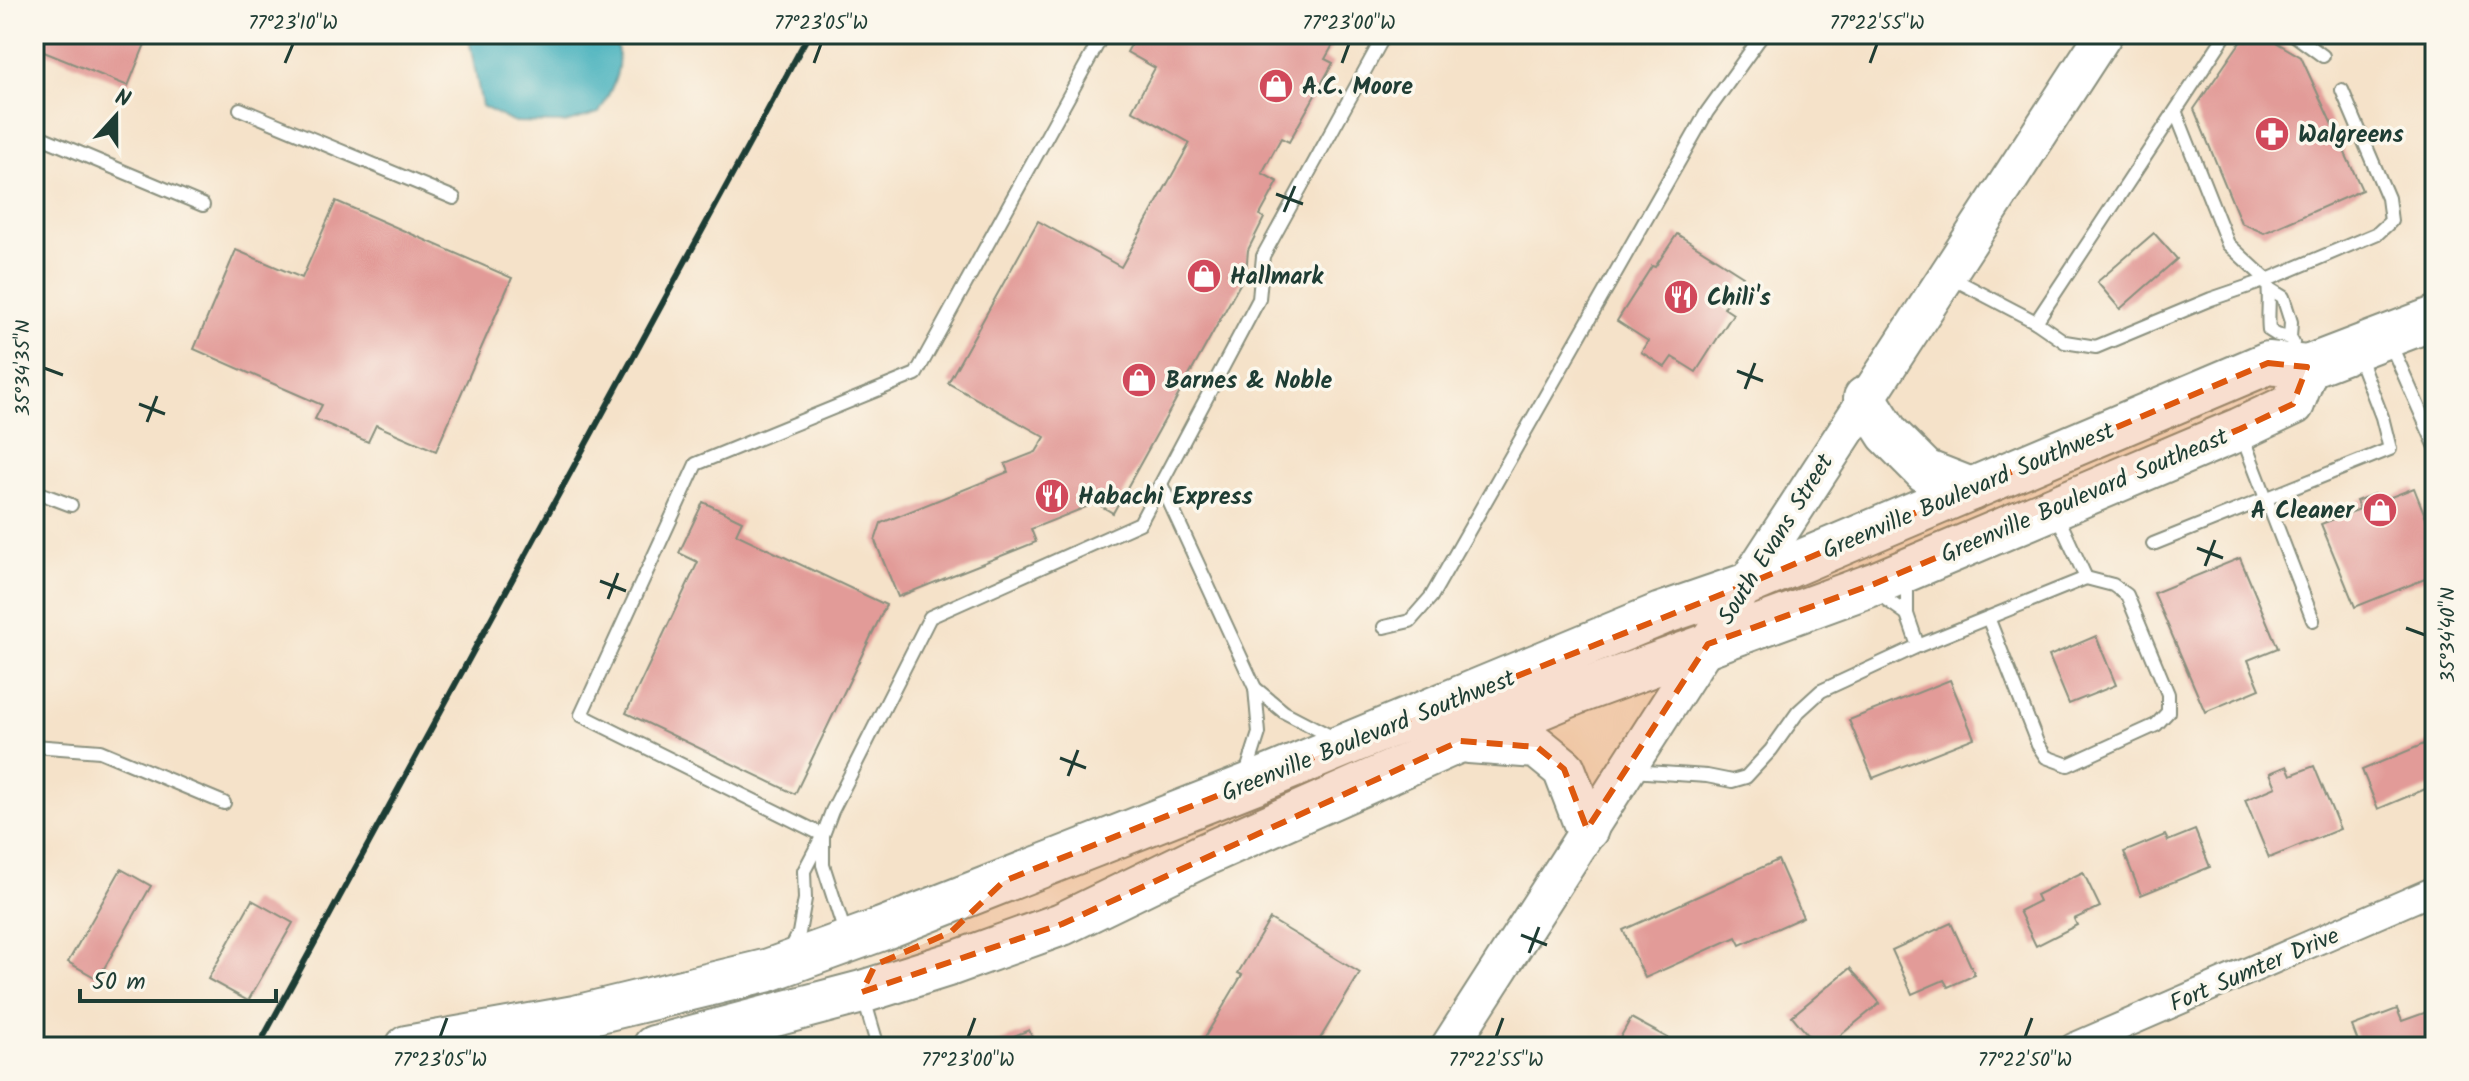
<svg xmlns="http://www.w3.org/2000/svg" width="2469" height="1081" viewBox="0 0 2469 1081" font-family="Kalam,sans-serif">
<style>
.water{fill:#40afbb;stroke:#307678;stroke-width:2}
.building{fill:#e29b98}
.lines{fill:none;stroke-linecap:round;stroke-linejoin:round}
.service-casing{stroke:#8a907e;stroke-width:16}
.minor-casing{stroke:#8a907e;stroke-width:30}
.secondary-casing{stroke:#8a907e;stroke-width:40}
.trunk-casing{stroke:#8a907e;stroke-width:46}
.service{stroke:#fff;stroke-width:12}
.minor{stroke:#fff;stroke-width:26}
.secondary{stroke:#fff;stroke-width:36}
.trunk{stroke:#fff;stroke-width:42}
.rail{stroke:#1f3d34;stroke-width:6}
.marked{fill:#de580e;fill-opacity:0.2;stroke:#de580e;stroke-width:6;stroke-dasharray:16 10;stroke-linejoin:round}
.ticks{fill:none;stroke:#1f3d34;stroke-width:3}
.labels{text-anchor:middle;stroke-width:7;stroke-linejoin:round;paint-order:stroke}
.poi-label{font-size:24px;font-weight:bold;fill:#1f3d34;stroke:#fbf7ec;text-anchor:start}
.street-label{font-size:24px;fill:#1f3d34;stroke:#fbf7ec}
.neatline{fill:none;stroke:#1f3d34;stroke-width:3}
.ticks-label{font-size:20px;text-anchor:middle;fill:#1f3d34}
</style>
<rect width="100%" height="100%" fill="#fbf7ec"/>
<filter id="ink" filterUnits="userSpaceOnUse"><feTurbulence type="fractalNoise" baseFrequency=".0125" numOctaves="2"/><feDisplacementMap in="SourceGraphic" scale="16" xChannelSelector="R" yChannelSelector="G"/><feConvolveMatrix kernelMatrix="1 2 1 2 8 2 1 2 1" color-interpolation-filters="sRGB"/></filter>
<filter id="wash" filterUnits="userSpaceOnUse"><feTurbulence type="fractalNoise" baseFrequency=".006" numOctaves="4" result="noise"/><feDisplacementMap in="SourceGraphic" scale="32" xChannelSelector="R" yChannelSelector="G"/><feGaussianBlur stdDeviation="1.8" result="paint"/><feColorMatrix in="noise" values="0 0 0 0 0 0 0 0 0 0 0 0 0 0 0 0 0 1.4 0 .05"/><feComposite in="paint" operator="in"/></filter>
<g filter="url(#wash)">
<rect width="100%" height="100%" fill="#f5e2c9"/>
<!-- water -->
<path class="water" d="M 468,34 L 613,34 C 626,65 614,86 599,113 L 565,123 L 512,122 L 482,106 Z"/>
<g id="blocks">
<!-- building -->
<g class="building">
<polygon points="34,34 149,34 128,86 34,48"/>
<polygon points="1137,34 1339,34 1325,59 1333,63 1289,142 1281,138 1262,173 1278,182 1260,215 1264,218 1248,250 1246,273 1113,513 1096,503 1031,529 1036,542 898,597 875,541 881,523 1008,472 1005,464 1036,452 1045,437 948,383 1038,221 1121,267 1190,143 1132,110 1155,68 1127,52"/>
<polygon points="2246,34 2262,34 2301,57 2362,190 2264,233 2241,223 2194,109"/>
<polygon points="336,201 512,278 436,451 376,425 368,442 315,419 322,405 194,349 236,250 302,278"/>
<polygon points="2154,233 2177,259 2120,309 2097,282"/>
<polygon points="1677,234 1743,276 1724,308 1733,314 1696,372 1672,357 1665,367 1641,352 1648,341 1617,321 1652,266 1655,267"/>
<polygon points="2414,488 2435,541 2435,575 2355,607 2321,524 2360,509 2356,501 2374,494 2378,502"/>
<polygon points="703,502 742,521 736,534 886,605 795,794 626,713 698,562 679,553"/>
<polygon points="2240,558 2278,648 2248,660 2260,689 2205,712 2154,593"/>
<polygon points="2096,636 2116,685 2069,704 2049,656"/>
<polygon points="1950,680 1974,738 1873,778 1849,720"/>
<polygon points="2431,741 2435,750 2435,785 2378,809 2362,770"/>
<polygon points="2287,766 2291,775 2314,766 2340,829 2269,858 2245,800 2276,787 2270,773"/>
<polygon points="2195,830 2210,867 2141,895 2124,852 2165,835 2168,841"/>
<polygon points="1778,860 1803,917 1740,945 1736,937 1645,978 1623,930"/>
<polygon points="121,869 151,886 98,979 68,962"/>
<polygon points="2083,872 2100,907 2074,919 2077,925 2036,946 2019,911 2039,901 2036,895"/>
<polygon points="252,900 293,923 248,1001 208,979"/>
<polygon points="1270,919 1360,973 1315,1047 1199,1047 1242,975 1238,973"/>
<polygon points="1951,923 1975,975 1948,987 1944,980 1912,994 1892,950"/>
<polygon points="1850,968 1880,1003 1826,1047 1818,1047 1792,1016"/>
<polygon points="2397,1009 2402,1021 2427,1012 2435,1034 2435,1047 2410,1045 2360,1047 2352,1026"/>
<polygon points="1631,1018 1670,1039 1665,1047 1615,1047"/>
<polygon points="1029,1030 1036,1047 986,1047"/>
</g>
</g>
</g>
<g filter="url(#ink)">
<use href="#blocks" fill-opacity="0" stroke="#8a907e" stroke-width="2"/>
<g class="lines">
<!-- service casing -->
<g class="service-casing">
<g id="service">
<polyline points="2293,34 2323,56"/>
<polyline points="240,109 454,198"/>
<polyline points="34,134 203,205"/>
<polyline points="1948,276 2036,322 2226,34"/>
<polyline points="2270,289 2283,297 2291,322 2290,338 2293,343"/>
<polyline points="2036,322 2065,342 2096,347 2211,299 2267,280 2228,244 2176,113"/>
<path d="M 2290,338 L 2277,335 L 2269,330 C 2267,314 2271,293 2267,280 L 2378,233 L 2391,221 L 2388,198 L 2342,90"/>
<polyline points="2390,343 2435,445"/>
<polyline points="2242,436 2313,620"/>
<polyline points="1161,484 1255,688 1259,733 1246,774"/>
<polyline points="34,491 71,505"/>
<polyline points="2153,544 2390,449 2382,417 2358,355"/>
<polyline points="1879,591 1887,600 1907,614"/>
<polyline points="1989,620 2038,745 2046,757 2068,765 2156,725 2168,712 2168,694 2127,595 2113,585 2086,578"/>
<polyline points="1384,627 1410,621 1431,597 1707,112 1763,34"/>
<polyline points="1918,646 2086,578 2056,513"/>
<polyline points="1255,688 1284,712 1336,739"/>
<polyline points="34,746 100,751 224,803"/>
<polyline points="1631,771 1707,776 1732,781 1746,777 1771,750 1798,712 1821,691 1918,646 1907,614 1907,576"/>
<polyline points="823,835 581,715 696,464 916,374 1103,34"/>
<polyline points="823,835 823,865 846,936"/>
<polyline points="789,953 799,933 805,899 804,871 823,835 832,811 930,617 1140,523 1259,299 1263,256 1385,34"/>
<polyline points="864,999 878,1047"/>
</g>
</g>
<!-- minor casing -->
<g class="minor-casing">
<polyline id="minor" points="2073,1047 2435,890"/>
</g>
<!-- secondary casing -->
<g class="secondary-casing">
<path id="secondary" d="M 1449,1047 C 1665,708 1884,370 2104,34"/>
</g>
<!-- trunk casing -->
<g class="trunk-casing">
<g id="trunk">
<polyline points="1865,398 1888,434 1925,471 1971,489"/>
<polyline points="1469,742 1537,747 1564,769 1587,829"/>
<polyline points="407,1047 575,1017 769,970 882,929 1261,780 1661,614 1745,585 2268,363 2307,367 2435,318"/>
<polyline points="654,1047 862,992 951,964 1062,924 1206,854 1460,741 1574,694 1874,584 2240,429 2293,404 2307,367"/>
</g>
</g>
<!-- service -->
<use href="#service" class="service"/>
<!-- minor -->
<use href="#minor" class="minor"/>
<!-- secondary -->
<use href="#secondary" class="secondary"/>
<!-- trunk -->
<use href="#trunk" class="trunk"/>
<!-- rail -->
<polyline class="rail" points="258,1047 809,34"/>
</g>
</g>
<!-- marked area -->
<path class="marked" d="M 2268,363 L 2307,367 L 2293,404 L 2240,429 L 1874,584 L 1708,644 L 1587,829 L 1564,769 L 1537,747 L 1460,741 L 1062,924 L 862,992 L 875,965 L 951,932 L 1004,881 L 1745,585 Z"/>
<!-- ticks -->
<path class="ticks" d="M 285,63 L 293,44M 814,63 L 821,44M 1342,63 L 1349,44M 1870,63 L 1877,44M 1276,194 L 1303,204M 1284,212 L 1295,186M 44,368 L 63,375M 1737,371 L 1763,381M 1745,389 L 1755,363M 139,404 L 165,414M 147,422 L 157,396M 2197,548 L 2223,558M 2205,566 L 2215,540M 600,581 L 626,591M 608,599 L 618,573M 2406,628 L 2425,635M 1060,758 L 1086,768M 1068,776 L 1078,750M 1521,935 L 1547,945M 1529,953 L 1539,927M 440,1037 L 447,1018M 968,1037 L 975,1018M 1496,1037 L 1503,1018M 2025,1037 L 2032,1018"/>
<!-- icons -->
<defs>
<g id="shop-disc" transform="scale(1.8)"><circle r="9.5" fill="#d1495b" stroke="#fbf7ec"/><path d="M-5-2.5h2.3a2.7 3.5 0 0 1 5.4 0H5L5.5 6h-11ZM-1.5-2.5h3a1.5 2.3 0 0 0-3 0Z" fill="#fff"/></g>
<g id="pharmacy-disc" transform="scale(1.8)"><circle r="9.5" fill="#d1495b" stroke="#fbf7ec"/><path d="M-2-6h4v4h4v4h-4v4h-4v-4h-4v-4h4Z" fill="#fff"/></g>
<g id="restaurant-disc" transform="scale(1.8)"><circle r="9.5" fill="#d1495b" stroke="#fbf7ec"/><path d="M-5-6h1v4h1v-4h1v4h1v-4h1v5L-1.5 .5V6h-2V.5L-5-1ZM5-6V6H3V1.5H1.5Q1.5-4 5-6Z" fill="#fff"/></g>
</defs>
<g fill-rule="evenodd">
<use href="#shop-disc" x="1276" y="86"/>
<use href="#pharmacy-disc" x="2272" y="134"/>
<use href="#shop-disc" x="1204" y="276"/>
<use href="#restaurant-disc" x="1681" y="297"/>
<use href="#shop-disc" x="1139" y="380"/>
<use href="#restaurant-disc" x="1052" y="496"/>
<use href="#shop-disc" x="2380" y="510"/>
</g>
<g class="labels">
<!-- poi labels -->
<g class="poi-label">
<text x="1302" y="94">A.C. Moore</text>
<text x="2298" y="142">Walgreens</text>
<text x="1230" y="284">Hallmark</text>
<text x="1707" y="305">Chili's</text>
<text x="1165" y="388">Barnes &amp; Noble</text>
<text x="1078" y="504">Habachi Express</text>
<text x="2354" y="518" text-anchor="end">A Cleaner</text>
</g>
<!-- street labels -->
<g class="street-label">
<text transform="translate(1968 490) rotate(-23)" y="8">Greenville Boulevard Southwest</text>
<text transform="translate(2084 495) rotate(-23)" y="8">Greenville Boulevard Southeast</text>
<text transform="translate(1775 539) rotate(-58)" y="8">South Evans Street</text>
<text transform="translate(1368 735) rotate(-22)" y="8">Greenville Boulevard Southwest</text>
<text transform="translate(2254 969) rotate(-23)" y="8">Fort Sumter Drive</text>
</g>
</g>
<!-- margin -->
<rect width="2469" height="1081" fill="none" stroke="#fbf7ec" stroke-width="88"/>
<!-- north arrow -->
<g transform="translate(116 116) rotate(21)" stroke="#fbf7ec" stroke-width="6" paint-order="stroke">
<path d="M0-6L14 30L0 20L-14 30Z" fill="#1f3d34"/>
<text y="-12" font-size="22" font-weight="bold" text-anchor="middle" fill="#1f3d34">N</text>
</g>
<!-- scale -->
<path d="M80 989v12h196v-12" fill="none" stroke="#1f3d34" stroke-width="4"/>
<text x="92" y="989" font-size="24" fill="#1f3d34" stroke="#fbf7ec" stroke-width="6" paint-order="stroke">50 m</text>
<rect x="44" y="44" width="2381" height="993" class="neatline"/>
<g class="ticks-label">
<text x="293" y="29">77°23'10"W</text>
<text x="821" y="29">77°23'05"W</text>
<text x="1349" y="29">77°23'00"W</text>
<text x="1877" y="29">77°22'55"W</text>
<text transform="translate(22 368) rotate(-90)" y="7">35°34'35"N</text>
<text transform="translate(2447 635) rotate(-90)" y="7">35°34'40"N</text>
<text x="440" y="1066">77°23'05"W</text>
<text x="968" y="1066">77°23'00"W</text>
<text x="1496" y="1066">77°22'55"W</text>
<text x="2025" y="1066">77°22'50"W</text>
</g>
</svg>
